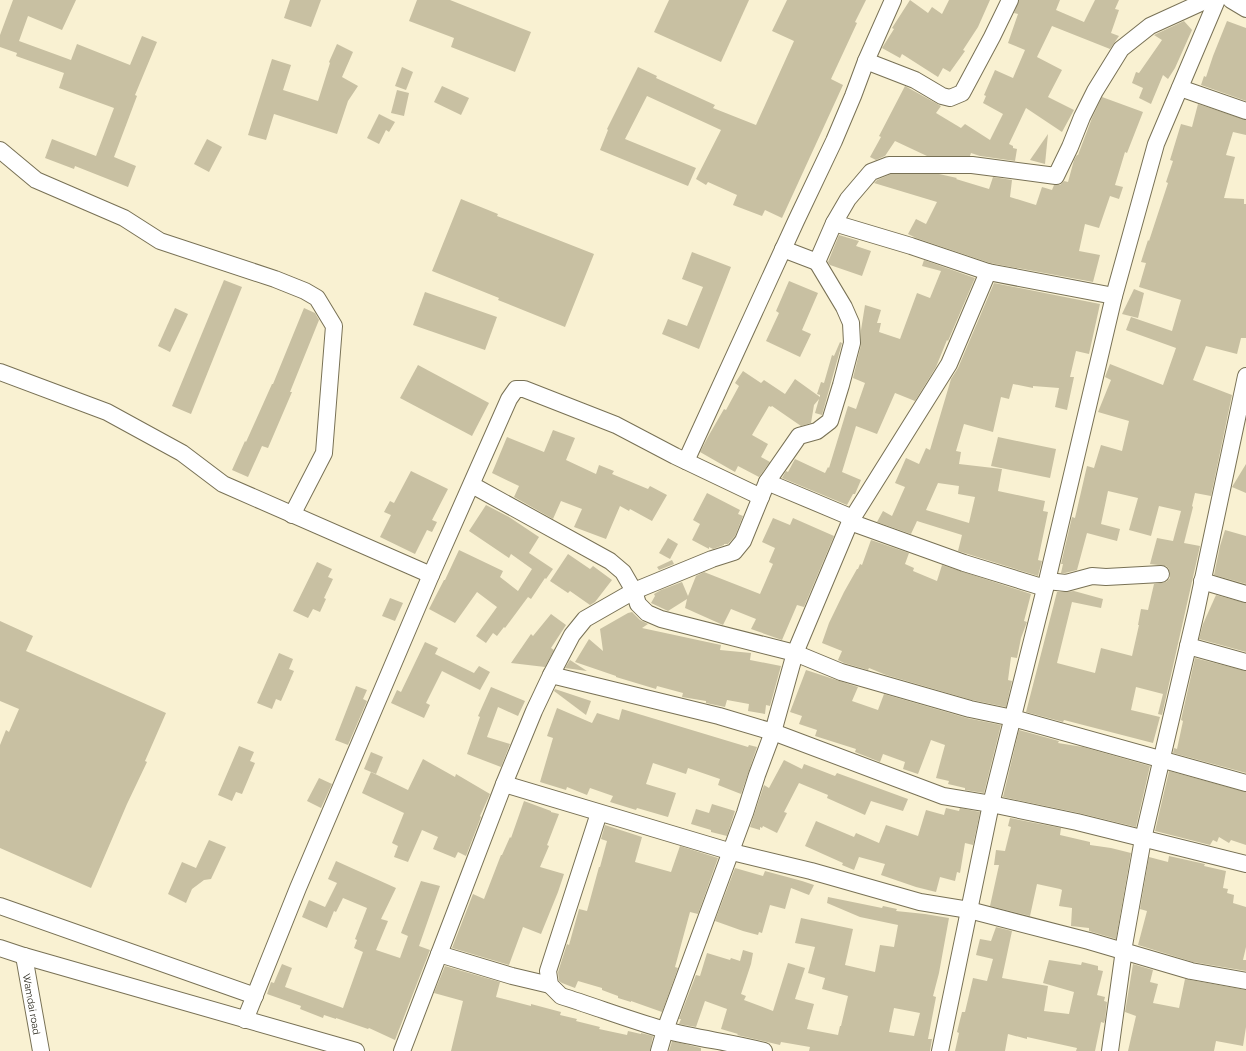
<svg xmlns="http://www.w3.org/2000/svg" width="1246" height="1051" viewBox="0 0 1246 1051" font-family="Raleway,sans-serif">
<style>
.building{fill:#c8c0a2;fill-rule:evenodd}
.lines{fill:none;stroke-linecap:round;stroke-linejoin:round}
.minor-casing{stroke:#787155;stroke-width:18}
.minor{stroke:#fff;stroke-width:16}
.labels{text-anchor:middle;stroke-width:3.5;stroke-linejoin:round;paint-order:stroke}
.street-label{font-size:10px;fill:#201e12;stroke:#fff}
</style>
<rect width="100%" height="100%" fill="#f9f1d2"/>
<!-- building -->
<g class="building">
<polygon points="13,0 76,0 62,30 28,16 19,41 71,60 77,44 130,65 142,36 157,42 135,95 137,96 114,157 136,166 128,187 75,166 74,169 45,158 52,139 96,156 114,108 59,88 64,73 16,56 17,53 0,47 0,35"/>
<polygon points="290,0 321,0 311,27 284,18"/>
<polygon points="417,0 450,0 531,32 515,72 451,47 454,38 409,21"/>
<polygon points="669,0 749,0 721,62 654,32"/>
<polygon points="787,0 866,0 855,22 857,23 831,79 843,85 782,218 765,210 762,216 733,205 737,195 708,182 706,185 696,179 721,130 647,96 625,139 696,168 688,186 600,150 608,130 607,129 638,67 657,76 656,78 715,105 713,108 756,125 794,41 772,31"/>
<polygon points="910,0 928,13 932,7 942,14 949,0 990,0 978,27 963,50 965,51 950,72 943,68 938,77 902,54 900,58 882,48 894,29 892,28"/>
<polygon points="1019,0 1060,0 1056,10 1084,22 1095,0 1119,0 1115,9 1119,10 1111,33 1119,36 1110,49 1052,26 1037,57 1062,70 1048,97 1074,110 1062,132 1026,108 1009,144 1013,146 1013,148 1017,149 1015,161 980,156 971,153 970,156 927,156 895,141 885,156 876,160 870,157 881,137 879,136 905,86 941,106 936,113 961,128 965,124 990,140 1003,114 983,103 986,96 984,95 995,70 1013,78 1025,50 1008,43 1018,14 1014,13"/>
<polygon points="1184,21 1192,30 1175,68 1168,79 1163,75 1151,104 1139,98 1143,88 1132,83 1136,72 1139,73 1162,40 1154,35"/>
<polygon points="1227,21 1246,28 1246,101 1201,85 1204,76 1206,77 1213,56"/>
<polygon points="337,44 353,52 342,77 358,86 348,101 337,134 274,114 266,140 248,135 272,59 291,65 283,90 318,101 330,63 329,62"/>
<polygon points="402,67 413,72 406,90 395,86"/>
<polygon points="442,86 469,98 461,115 434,102"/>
<polygon points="397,90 409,93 404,116 391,113"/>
<polygon points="1102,97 1143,112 1127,153 1125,152 1115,185 1123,187 1119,199 1110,196 1099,228 1085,224 1079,251 1100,255 1093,282 990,263 916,238 908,234 916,219 926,224 937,202 874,183 877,180 891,174 939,174 957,178 956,179 989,189 993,177 1012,180 1010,197 1036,205 1042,187 1052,190 1054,185 1060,185 1064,181 1068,182 1074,160 1077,155 1078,155 1092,118"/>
<polygon points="1198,104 1246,120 1246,135 1233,132 1226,155 1235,157 1224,198 1244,199 1244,204 1246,204 1246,338 1241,338 1237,354 1206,346 1193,380 1232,395 1211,496 1195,493 1192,506 1193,507 1184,543 1200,546 1162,715 1158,714 1163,694 1136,687 1131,710 1160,717 1153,743 1064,720 1063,722 1026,712 1057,592 1065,592 1074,591 1103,599 1101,608 1072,602 1057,663 1095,673 1101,648 1132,656 1139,625 1138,625 1141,609 1148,610 1154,584 1166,582 1170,578 1170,574 1169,569 1166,566 1150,564 1157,538 1173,541 1181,511 1159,506 1151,536 1129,530 1138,498 1108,491 1101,524 1120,529 1117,541 1087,533 1077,570 1065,573 1061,573 1063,564 1061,564 1072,517 1075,518 1087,466 1094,468 1101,445 1122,451 1129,421 1098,412 1111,380 1105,377 1110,364 1163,385 1176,348 1126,330 1131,317 1172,331 1181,300 1139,287 1146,263 1141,262 1148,240 1149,241 1168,183 1166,182 1173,161 1170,160 1181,124 1192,127"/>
<polygon points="379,114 395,122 389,132 386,130 379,144 367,138"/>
<polygon points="1048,134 1045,164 1030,160"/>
<polygon points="207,139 222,147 209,172 194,164"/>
<polygon points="461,199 498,214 497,216 594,254 565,327 498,300 499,298 432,271"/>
<polygon points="839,235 859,241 856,246 871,251 862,276 830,265 828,262"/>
<polygon points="692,252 731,267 699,349 662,334 668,319 687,326 703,287 682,279"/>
<polygon points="924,260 975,278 948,341 947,340 936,367 915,401 895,393 877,434 856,426 842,472 861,480 855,494 853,494 847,505 782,478 786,471 788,472 795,459 825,473 828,467 829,468 848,406 856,409 865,383 853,378 861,345 861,330 865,305 881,310 877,323 881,323 879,332 900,339 917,293 930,298 941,271 922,266"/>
<polygon points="224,280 242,287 191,414 172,406"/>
<polygon points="789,281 818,293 802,330 811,334 800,357 766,341 779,313 776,311"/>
<path d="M 994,283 L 1100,304 L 1089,354 L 1076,351 L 1070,377 L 1074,377 L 1067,410 L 1055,407 L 1059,388 L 1033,386 L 1033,388 L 1013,384 L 1009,399 L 1001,397 L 993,432 L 964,424 L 956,451 L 961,452 L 959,464 L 1002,469 L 998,491 L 1045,501 L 1043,511 L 1048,512 L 1038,560 L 1042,561 L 1038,576 L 958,551 L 962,535 L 917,521 L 911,534 L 877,522 L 883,511 L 892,516 L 905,487 L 895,483 L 906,458 L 919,464 L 926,448 L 930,450 L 951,379 L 958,368 ZM 938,483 L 959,486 L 958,494 L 975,497 L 969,523 L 926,510 Z"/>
<polygon points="1134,289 1144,293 1138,318 1122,314"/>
<polygon points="425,292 497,317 485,350 413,325"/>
<polygon points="175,308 188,314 170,352 158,346"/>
<polygon points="304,308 315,313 319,320 290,392 292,392 268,448 262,446 248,477 232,470 245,441 246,442 272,384 273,384"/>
<polygon points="840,342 842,343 822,415 815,413 819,399 814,405 811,423 801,426 772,406 771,407 769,406 752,435 768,444 761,457 770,462 759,477 738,466 735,472 700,452 709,435 724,409 726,410 739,386 735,383 743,371 761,383 764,380 785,394 795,379 820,397 820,395 817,394 821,382 824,383 832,355 834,356"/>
<polygon points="418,365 489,403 472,436 400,398"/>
<polygon points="553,430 575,438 566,460 596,474 599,465 614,471 612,474 648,489 650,486 667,495 652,521 630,509 629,511 620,506 606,539 574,527 582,509 561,501 553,519 514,497 519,486 492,473 507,437 544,452"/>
<polygon points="998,437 1056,449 1050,478 991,466"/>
<polygon points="1246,464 1246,493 1232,487"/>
<polygon points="411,471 448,489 432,520 437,522 432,532 427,530 415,554 380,537 391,515 384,512 390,501 394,503"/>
<polygon points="707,493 740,510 738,514 743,516 735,536 728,544 724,544 724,545 713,549 709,547 709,549 692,540 700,524 693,520"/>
<polygon points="486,505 509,517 539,537 529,553 553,569 546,579 545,578 531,599 528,597 505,628 504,627 497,636 493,633 486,643 476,636 497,607 477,592 455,623 429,609 444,580 445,580 459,550 503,571 500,577 518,591 532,569 511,554 509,558 469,531"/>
<polygon points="773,518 790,525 793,518 834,536 804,607 797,605 782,640 751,629 756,619 731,609 723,625 685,608 687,599 668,611 651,603 655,596 654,594 661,590 682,582 688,596 696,576 704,572 760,594 773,564 769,562 775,548 762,542"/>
<polygon points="1225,530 1246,536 1246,584 1214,575 1220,546"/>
<polygon points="668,538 678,544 670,559 659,553"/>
<polygon points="871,540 909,553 905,564 914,568 913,571 937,581 942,565 1031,594 1024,621 1027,622 1021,638 1017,658 1011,657 1008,680 1012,681 1006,707 972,700 886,675 869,668 868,670 844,663 838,660 842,651 822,643 829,623 844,592 857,569 858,569 860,564 862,565"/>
<polygon points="568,554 590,569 593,566 612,580 595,602 590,605 570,591 568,593 550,581"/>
<polygon points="672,560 674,564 659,570 657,567"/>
<polygon points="317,562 332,569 328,577 333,579 324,598 326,599 320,612 313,609 308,618 293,611"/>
<polygon points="1216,595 1246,603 1246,652 1199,639 1203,624"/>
<polygon points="390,598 403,603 395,621 382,616"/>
<polygon points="632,612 640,620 648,624 642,628 721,645 720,650 751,653 750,660 781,666 770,706 766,705 765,714 748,711 749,704 727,700 725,707 706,703 706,701 682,697 683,693 657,686 656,689 616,677 616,676 575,662 589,639 603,651 600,629 628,613"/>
<polygon points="551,614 566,625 551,648 554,650 545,667 511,663 531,634 533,636"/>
<polygon points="0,621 33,636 26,651 166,713 145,761 147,762 127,804 91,888 0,848 0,745 6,730 9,732 19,709 0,701"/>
<polygon points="425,642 438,648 435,654 474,673 479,666 490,672 480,690 442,671 426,703 430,705 424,718 391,703 397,690 401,692"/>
<polygon points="279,653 293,659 289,669 294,671 281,701 276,699 272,709 257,703"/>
<polygon points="1195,658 1246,671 1246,773 1173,753 1174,748 1177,749 1183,721 1181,720"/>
<polygon points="570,660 587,671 565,668"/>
<polygon points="806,670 858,687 852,701 878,710 884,694 967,718 1001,725 984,793 965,790 965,788 948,784 949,781 936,778 945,745 931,740 918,774 903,769 905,762 883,754 880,762 855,752 856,749 815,736 817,730 799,724 802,716 790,712"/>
<polygon points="356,686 367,690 363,699 367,701 348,745 335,740"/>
<polygon points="491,687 525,701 518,716 498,707 487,737 510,744 501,767 467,754 480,717 478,716"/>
<polygon points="555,689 591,701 586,715 554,691"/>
<polygon points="557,708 592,723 597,713 619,720 622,709 748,747 749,745 757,747 741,794 718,785 720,779 688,768 686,774 653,763 646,784 676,793 668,817 637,808 636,810 610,802 613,796 590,788 587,795 567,787 566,790 540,782 553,738 547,736"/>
<polygon points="1019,730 1059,741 1058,743 1083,747 1150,766 1136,827 1079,813 1003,797"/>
<polygon points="239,746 254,752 250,761 255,763 242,794 236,792 232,801 218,795"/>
<polygon points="371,752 383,757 376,774 364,769"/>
<polygon points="423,759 455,777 456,774 490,794 480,816 481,817 466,856 458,852 455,858 433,849 438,837 422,830 408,862 394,857 398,846 392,843 404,813 362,793 371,772 408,790"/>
<polygon points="784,760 802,769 804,764 835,776 837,773 908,799 903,811 871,801 865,815 827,798 828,795 799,783 784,812 787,813 777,833 763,826 762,828 760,827 760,830 750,827 764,785 769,788"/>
<polygon points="1169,771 1246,792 1246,845 1231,840 1229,843 1219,837 1217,842 1213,840 1210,845 1155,831"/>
<polygon points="319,778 332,784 321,808 307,801"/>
<polygon points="524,801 551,811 551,812 559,814 547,845 549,846 540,867 564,874 558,892 541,934 523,927 509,965 452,948 473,894 484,899 501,855 502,855 510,837 511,838"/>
<polygon points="712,804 735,811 727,836 711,832 711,830 691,824 696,809 709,813"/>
<polygon points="946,808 959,811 960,808 980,812 973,845 965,843 960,873 957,872 955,881 940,877 936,892 916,887 881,875 885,864 859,857 854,870 842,865 843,863 805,846 816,821 854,837 856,833 879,843 886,825 918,836 926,810 944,815"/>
<polygon points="1010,818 1061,828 1060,835 1090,842 1090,845 1111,848 1131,853 1116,939 1089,931 1089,928 1071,926 1072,908 1059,906 1062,890 1060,889 1037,884 1030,916 990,906 999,865 994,865 996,850 1005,851 1011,827 1008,826"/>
<polygon points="605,825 642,837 635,862 671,872 680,846 718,858 698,914 690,912 675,967 678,968 662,1012 631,1001 631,1002 618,998 618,996 602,990 602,988 578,981 575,988 562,983 559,981 558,972 567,944 569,945 579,909 587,911 599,867 600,867 607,841 601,839"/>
<polygon points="209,840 226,847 211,879 204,880 192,889 186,903 168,894 182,862 196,868"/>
<polygon points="1169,856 1205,864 1204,866 1226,871 1223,888 1228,889 1227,893 1234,895 1233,903 1246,907 1246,947 1243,960 1246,960 1246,971 1193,962 1138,945 1147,911 1140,909 1149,857 1168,862"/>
<polygon points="336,861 396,888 381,919 388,921 376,950 400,958 408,936 401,933 421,881 440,886 419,946 430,950 395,1040 369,1028 368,1029 336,1018 336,1019 324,1015 323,1018 300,1009 301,1006 267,994 271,982 274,983 276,978 282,964 292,968 285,987 343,1008 363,952 354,948 357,940 355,939 367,908 343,898 336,912 334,911 327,928 302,917 309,900 325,907 337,883 328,879"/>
<polygon points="735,868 763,876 765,871 802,881 814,885 809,895 791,888 785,909 770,905 762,933 759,932 758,935 743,931 715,921"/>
<path d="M 828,897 L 882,908 L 883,906 L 897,909 L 896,911 L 925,914 L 949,918 L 939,973 L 933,996 L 936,997 L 928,1039 L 932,1039 L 930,1051 L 809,1051 L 810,1047 L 781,1042 L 780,1045 L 737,1035 L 738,1034 L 721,1029 L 727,1009 L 705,1001 L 696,1027 L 679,1024 L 681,1019 L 679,1019 L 696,975 L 700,976 L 707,953 L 730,960 L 731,958 L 740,961 L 743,950 L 753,953 L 751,964 L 741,994 L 746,996 L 744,1000 L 773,1011 L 788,963 L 805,968 L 795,999 L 814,1004 L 807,1029 L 838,1035 L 840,1026 L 841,1026 L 848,996 L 822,989 L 825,978 L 808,973 L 815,947 L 795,943 L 801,918 L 853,929 L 845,965 L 875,972 L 880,945 L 894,947 L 898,925 L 860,917 L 827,903 ZM 894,1008 L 920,1013 L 914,1036 L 889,1032 Z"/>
<polygon points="996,927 1012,931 1002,978 1048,986 1044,1011 1069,1014 1074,992 1043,983 1049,960 1081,965 1082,962 1098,966 1098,970 1103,971 1097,995 1105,997 1104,1001 1107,1002 1105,1020 1104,1023 1101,1022 1095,1051 1076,1051 1077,1048 1027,1037 1027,1039 1008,1034 1005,1051 955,1051 959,1033 957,1032 962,1012 965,1012 973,978 987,981 993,959 976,955 980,939 991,941"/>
<polygon points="1133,964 1153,970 1150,982 1158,984 1153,1003 1179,1008 1185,979 1246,990 1246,1027 1243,1046 1216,1041 1214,1051 1128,1051 1136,1016 1125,1012"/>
<polygon points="445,966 500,982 496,997 531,1006 531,1004 561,1012 560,1015 577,1019 576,1021 600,1027 599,1029 627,1035 628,1031 641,1034 641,1033 653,1036 650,1051 451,1051 463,1001 434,993"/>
<polygon points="672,1041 701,1048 701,1051 669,1051"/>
</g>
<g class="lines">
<!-- minor casing -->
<g class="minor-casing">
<g id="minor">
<polyline points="1231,0 1246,9"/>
<polyline points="866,61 915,80 942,96 950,98 962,93 992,37 1010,0"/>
<polyline points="1180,88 1246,111"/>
<polyline points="0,150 36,180 124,218 160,241 275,279 305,291 317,298 334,326 324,453 292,515"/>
<polyline points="834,223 911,246 988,272 1114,296"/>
<polyline points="783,249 817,262"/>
<polyline points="0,372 107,412 182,453 223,484 431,575"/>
<polyline points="686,461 796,221 834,141 853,96 866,61 893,0"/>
<polyline points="767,482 848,516 850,522 964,563 1045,588"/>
<polyline points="472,485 610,561 623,572 634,591 638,604 647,613 661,619 795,653 841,672 970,709 1013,718 1246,783"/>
<polyline points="1047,581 1066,583 1092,576 1106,577 1161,574"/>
<polyline points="1202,581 1246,594"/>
<polyline points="1188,646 1246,662"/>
<polyline points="551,675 719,716 773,732 943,796 991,804 1077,822 1246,864"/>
<polyline points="504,784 732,852 811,871 920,902 969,910 1089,941 1191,971 1246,981"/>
<path d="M 599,813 L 548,971 L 550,985 L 561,996 C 596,1007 630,1020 665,1030 C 698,1039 731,1042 764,1051"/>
<polyline points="0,906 255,996"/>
<polyline points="0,948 24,956 356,1051"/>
<polyline points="439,954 512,976 550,985"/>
<polyline points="24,956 41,1051"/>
<polyline points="245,1020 298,888 431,575 509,399 516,389 524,389 616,425 675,456 761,497"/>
<polyline points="402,1051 504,784 534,711 551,675 572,635 585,619 634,591 712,559 734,552 743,541 767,482 799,436 817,431 830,421 841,385 852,343 851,323 844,307 817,262 834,223 848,199 871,172 889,165 972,165 1056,176 1070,147 1082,117 1095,91 1121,49 1150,26 1207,0"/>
<polyline points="659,1051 665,1030 745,813 757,775 773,732 795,653 850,522 949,364 988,272"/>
<polyline points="940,1051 991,804 1047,581 1114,296 1156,144 1217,0"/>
<polyline points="1110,1051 1123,957 1123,951 1143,839 1196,612 1246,376"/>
</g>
</g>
<!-- minor -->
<use href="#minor" class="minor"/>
</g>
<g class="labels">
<!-- street labels -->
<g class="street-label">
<text transform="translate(32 1004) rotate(80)" y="4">Wamdai road</text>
</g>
</g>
</svg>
